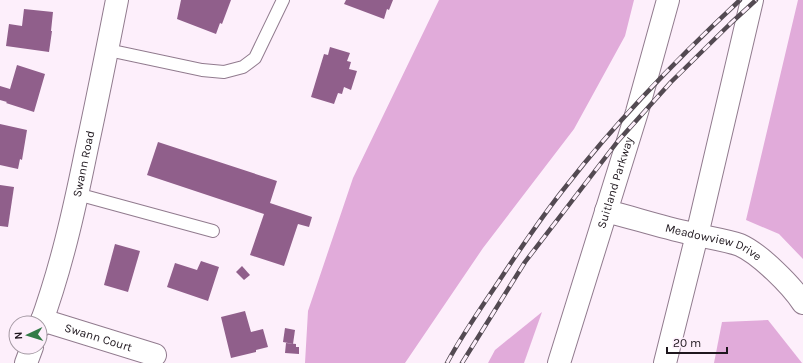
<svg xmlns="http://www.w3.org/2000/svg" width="803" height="363" viewBox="0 0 803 363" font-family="Karla,sans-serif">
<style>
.forest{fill:#e1abda}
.building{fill:#905f8b}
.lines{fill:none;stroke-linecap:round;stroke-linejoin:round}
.service-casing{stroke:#917b8e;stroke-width:14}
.minor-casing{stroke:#917b8e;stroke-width:24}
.trunk-casing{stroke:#917b8e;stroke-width:24}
.service{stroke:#fff;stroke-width:12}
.minor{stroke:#fff;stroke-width:22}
.trunk{stroke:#fff;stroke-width:22}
.rail-casing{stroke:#534a52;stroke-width:4.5}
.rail{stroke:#fdeffb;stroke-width:3;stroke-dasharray:9;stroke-linecap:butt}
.labels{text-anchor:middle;stroke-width:3;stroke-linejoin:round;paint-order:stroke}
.street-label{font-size:12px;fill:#1f171e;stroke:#fdeffb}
</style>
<rect width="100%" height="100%" fill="#fdeffb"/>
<!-- forest -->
<g class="forest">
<polygon points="439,0 634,0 625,36 574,129 483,248 405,363 305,363 308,311 353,178"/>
<polygon points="798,0 803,0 803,259 779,234 746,220"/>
<polygon points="542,312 524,363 488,363 495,350"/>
<polygon points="768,320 802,363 714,363 722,322"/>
</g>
<!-- building -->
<g class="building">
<polygon points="181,0 231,0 222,24 220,23 216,34 177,19"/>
<polygon points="346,0 393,0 389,10 387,9 384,19 344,4"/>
<polygon points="24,9 53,12 51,31 52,31 49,52 6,46 9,24 22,26"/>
<polygon points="330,47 350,53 347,61 351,62 349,69 357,71 351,90 344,87 342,94 338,93 334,104 311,97 324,54 328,55"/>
<polygon points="17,65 45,74 34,112 6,103 7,102 0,100 0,86 10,89"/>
<polygon points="0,124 27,130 22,160 20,159 18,169 0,165"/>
<polygon points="158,142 277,181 270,203 312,217 309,227 298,224 284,266 250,255 264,214 147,175"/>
<polygon points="0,185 14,187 8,227 0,226"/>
<polygon points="115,244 140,251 128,292 104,285"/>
<polygon points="201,261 219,267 208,301 167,287 175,263 197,270"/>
<polygon points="242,266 250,275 244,280 236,272"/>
<polygon points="245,311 251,332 263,329 268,347 256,350 256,352 231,358 221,317"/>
<polygon points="285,328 295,330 293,344 283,342"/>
<polygon points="286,343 296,344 296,347 299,347 299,354 285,353"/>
</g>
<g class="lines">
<!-- service casing -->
<g class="service-casing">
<g id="service">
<polyline points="108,50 202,70 224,72 243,67 255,58 283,0"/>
<polyline points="77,194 213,231"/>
</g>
</g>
<!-- minor casing -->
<g class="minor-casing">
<g id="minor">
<path id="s1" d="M 606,211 C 634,218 661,227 689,233 C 704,237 727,240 740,245 C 760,254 791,285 803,303"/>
<path id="s2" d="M 42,320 L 155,355"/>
<path id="s3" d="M 40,326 C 61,269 74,211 86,152 C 97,101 107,51 117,0"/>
<polyline points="26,363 32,347"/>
</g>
</g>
<!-- trunk casing -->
<g class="trunk-casing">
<g id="trunk">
<path id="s4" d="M 559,363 L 637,112 L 668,0"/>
<polyline points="665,363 697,235 752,0"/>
</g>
</g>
<!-- service -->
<use href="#service" class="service"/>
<!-- minor -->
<use href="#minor" class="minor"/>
<!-- trunk -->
<use href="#trunk" class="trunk"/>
<!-- rail casing -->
<g class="rail-casing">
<g id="rail">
<path d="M 447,363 C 462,335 481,308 499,281 C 520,249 542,216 567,185 C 619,118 678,58 740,0"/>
<polyline points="462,363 525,262 618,141 671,82 731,23 756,0"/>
</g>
</g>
<!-- rail -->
<use href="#rail" class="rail"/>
</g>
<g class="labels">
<!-- street labels -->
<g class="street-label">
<text dy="4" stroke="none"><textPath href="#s3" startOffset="168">Swann Road</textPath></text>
<text dy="4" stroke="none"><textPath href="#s4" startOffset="189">Suitland Parkway</textPath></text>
<text dy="4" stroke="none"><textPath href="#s1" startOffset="112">Meadowview Drive</textPath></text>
<text dy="4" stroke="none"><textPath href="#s2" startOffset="59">Swann Court</textPath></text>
</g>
</g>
<!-- north arrow -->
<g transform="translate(28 335) rotate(266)"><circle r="19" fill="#fdeffb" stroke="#a499a3"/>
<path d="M0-3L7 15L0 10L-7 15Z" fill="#337b47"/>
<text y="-6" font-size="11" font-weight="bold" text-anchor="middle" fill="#1f171e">N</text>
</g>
<!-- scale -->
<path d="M667 347v6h60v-6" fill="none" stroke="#1f171e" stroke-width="2"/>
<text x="673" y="347" font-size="12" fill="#1f171e" stroke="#fdeffb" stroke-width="3" paint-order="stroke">20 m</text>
</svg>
